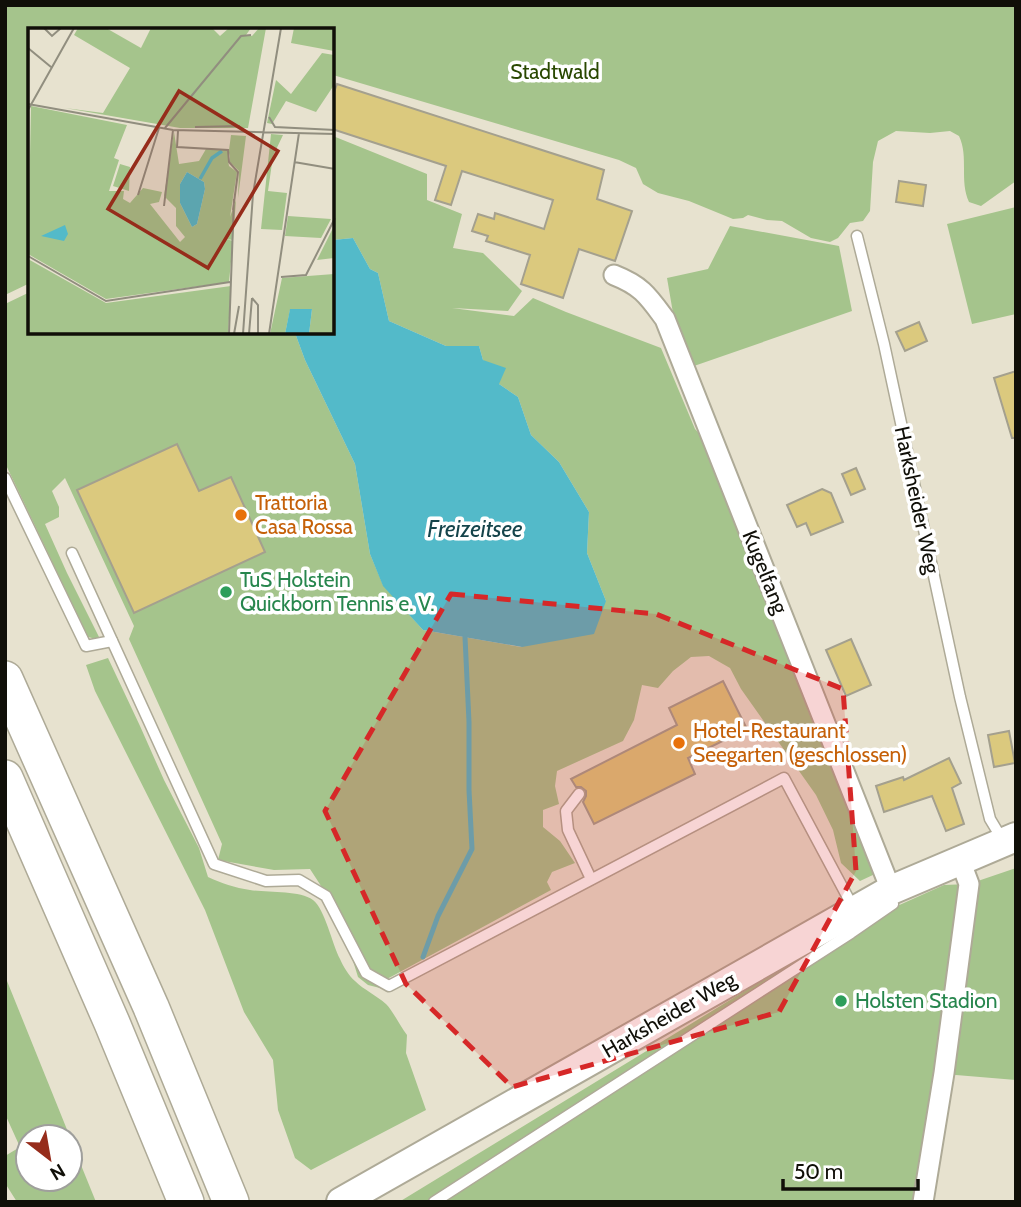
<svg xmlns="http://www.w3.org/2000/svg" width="1021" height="1207" viewBox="0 0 1021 1207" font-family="Cabin,sans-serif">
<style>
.green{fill:#a5c48c}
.water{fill:#53bac9}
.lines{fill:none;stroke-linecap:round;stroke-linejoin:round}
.stream{stroke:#53bac9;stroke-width:5}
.building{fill:#dbc97e;stroke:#a4a08e;stroke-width:2}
.service-casing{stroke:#aeaa97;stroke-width:13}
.minor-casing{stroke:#aeaa97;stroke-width:23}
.secondary-casing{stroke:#aeaa97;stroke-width:32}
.motorway-casing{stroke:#aeaa97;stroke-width:38}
.service{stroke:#fff;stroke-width:10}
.minor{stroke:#fff;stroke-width:19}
.secondary{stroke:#fff;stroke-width:28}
.motorway{stroke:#fff;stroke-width:35}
.marked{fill:#d62828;fill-opacity:0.2;stroke:#d62828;stroke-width:5;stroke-dasharray:14 9;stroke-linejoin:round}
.food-dot{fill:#e8710a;stroke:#fff;stroke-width:2.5}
.leisure-dot{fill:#2e9e5b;stroke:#fff;stroke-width:2.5}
.labels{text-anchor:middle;stroke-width:7;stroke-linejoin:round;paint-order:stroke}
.park-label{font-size:21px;fill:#294800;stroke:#fff}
.street-label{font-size:21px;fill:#100f08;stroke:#fff}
.food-label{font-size:21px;fill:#c56008;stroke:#fff;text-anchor:start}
.leisure-label{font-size:21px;fill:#27864d;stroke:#fff;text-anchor:start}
.water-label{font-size:23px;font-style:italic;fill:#15444b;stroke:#fff}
.inset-river{fill:none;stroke:#53bac9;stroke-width:3.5}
.inset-road{fill:none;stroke:#918e7f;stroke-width:2}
.view{fill:#962c1b;fill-opacity:0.15;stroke:#962c1b;stroke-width:3.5}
.inset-edge{fill:none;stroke:#100f08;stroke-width:3.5}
</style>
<rect width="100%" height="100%" fill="#e7e2cf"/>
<!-- green -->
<g class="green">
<path d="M 5,5 L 1016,5 L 1016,181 L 981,206 L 969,202 C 959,180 969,157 959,136 L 950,131 L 930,133 L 896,131 L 878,141 L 873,162 L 870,211 L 863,221 L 850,223 L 838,238 L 830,242 L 811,238 L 782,221 L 767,220 L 748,215 L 743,218 L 733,219 L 689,201 L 658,193 L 643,184 L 636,168 L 619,160 L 333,75 L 332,30 L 30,30 L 30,283 L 5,295 Z"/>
<polygon points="333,136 427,174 427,200 462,214 453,248 483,253 522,291 508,311 452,308 514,316 533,298 566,312 661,348 695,429 715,451 875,874 860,881 841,863 833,830 816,795 741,689 730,668 709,656 691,657 673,671 658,688 642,685 634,720 623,741 557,771 555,786 559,804 543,810 543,827 560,841 575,863 552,872 547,882 551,890 387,979 392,991 368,985 358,977 338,912 310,869 274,870 218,860 222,844 129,639 134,626 65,478 52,491 59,507 59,517 45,524 67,573 99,637 96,639 88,637 5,463 5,304 30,292 30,332 295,333 305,360 355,464 370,554 383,585 423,630 521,647 606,601 587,553 589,512 559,462 531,435 518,397 499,384 483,360 479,346 446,346 389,321 378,273 370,269 353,238 333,240"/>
<polygon points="1016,207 1016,314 972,324 947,224"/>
<polygon points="730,226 839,246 852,311 694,366 673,313 667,278 708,269"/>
<path d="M 108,658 L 140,726 L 164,780 L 199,848 L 208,877 C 221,883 235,888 250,890 C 268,893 299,890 313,900 C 325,909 332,944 340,959 C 343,966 349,976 355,981 C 364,990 376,995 386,1004 C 393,1011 400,1026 407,1035 L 406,1053 L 426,1110 L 311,1170 L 295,1158 L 278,1110 L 273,1060 L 244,1012 L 205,910 L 95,691 L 86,665 Z"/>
<polygon points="1016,868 1016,1080 944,1074 923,1202 399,1202 848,928 944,885 969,884"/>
<polygon points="5,976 70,1137 28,1137 28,1179 70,1179 70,1138 96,1202 17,1202 5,1183 5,1156 20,1147 5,1114"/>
</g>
<!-- water -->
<polygon class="water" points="353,238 370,269 378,273 389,321 446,346 479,346 483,360 506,368 499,384 518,397 531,435 559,462 589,512 587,553 606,601 594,634 522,647 423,630 383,586 370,554 355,464 305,360 295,333 332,332 333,240"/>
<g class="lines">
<!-- stream -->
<polyline class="stream" points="423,957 438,916 472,849 469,790 469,722 465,637"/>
</g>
<!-- building -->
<g class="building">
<polygon points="337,84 604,170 597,199 632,211 615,261 579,249 563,298 521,284 530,255 486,241 488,236 472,231 478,214 494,219 495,213 544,229 553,200 462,171 451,205 435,200 446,166 332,129 332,98"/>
<polygon points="899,181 926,185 923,206 896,202"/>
<polygon points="919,322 927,341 905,351 896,332"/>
<polygon points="1016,371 1016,438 1012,438 994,378"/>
<polygon points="177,444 199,491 231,477 265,552 134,613 77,490"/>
<polygon points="856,468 865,489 851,495 842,474"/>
<polygon points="822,489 831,493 843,522 811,535 806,523 797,527 787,505"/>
<polygon points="851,639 871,685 846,696 826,650"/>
<polygon points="723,681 747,729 688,758 695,774 594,824 583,802 586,796 586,791 581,787 576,787 571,779 677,725 669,708"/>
<polygon points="1009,731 1015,763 994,767 988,735"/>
<polygon points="949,758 961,783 952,788 964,824 946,831 932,796 884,812 876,786 903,777 904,780"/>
</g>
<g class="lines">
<!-- service casing -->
<g class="service-casing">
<g id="service">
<polyline points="857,236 884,344 960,697 990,819 1002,839"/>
<polyline points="5,478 86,646 112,641"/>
<polyline points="72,553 214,864 266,881 299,880 326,896 366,973 389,986 784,778 854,909"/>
<polyline points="579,794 566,811 568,830 591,879"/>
<polyline points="434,1202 851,933 893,904"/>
</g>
</g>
<!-- minor casing -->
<g class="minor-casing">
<g id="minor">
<path d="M 614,275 C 642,286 648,296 665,319 L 891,890"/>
<polyline points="923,1202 944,1073 969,884 960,860"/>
</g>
</g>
<!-- secondary casing -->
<g class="secondary-casing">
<polyline id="secondary" points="341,1202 891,890 1016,837"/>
</g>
<!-- motorway casing -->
<g class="motorway-casing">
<g id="motorway">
<polyline points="5,679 151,1007 231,1202"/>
<polyline points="5,778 112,1023 186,1202"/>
</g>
</g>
<!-- service -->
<use href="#service" class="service"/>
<!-- minor -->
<use href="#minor" class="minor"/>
<!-- secondary -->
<use href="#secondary" class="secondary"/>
<!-- motorway -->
<use href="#motorway" class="motorway"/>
</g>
<!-- marked area -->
<path class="marked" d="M 451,594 L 656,614 L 843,689 L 856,871 L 779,1012 L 512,1087 L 406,984 L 325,811 Z"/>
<!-- markers -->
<g class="food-dot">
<circle cx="241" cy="515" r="7"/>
<circle cx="679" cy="743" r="7"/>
</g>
<g class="leisure-dot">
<circle cx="226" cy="592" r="7"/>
<circle cx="841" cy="1001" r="7"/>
</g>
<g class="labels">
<!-- park labels -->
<g class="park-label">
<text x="555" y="79">Stadtwald</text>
</g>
<!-- street labels -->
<g class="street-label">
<text transform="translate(917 500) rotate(78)" y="7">Harksheider Weg</text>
<text transform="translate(765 572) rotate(68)" y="7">Kugelfang</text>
<text transform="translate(669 1015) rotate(-30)" y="7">Harksheider Weg</text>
</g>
<!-- food labels -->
<g class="food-label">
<text x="255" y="510">Trattoria<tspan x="255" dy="24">Casa Rossa</tspan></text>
<text x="693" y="738">Hotel-Restaurant<tspan x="693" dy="24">Seegarten (geschlossen)</tspan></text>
</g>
<!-- leisure labels -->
<g class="leisure-label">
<text x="240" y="587">TuS Holstein<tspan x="240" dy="24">Quickborn Tennis e. V.</tspan></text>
<text x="855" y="1008">Holsten Stadion</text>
</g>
<!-- water labels -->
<g class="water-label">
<text x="475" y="537">Freizeitsee</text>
</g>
</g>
<!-- overview -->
<g transform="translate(28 28)">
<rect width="306" height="306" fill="#e7e2cf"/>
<path d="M 50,0 L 78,0 L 113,20 L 123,0 L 184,0 L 192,8 L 201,0 L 223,0 L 218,7 L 224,8 L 231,0 L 238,0 L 220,100 L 152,100 L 37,80 L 75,85 L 102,40 L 46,7 ZM 266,0 L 306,0 L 306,23 L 263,15 ZM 294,25 L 306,27 L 306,57 L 288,84 L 258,73 L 244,96 L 239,95 L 248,52 L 263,66 ZM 3,78 L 99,97 L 86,130 L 91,132 L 81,163 L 96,163 L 95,171 L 102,175 L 115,160 L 134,164 L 131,174 L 122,176 L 152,214 L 157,209 L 148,198 L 148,180 L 136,168 L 146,104 L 151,136 L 171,133 L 178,121 L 201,122 L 203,107 L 218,108 L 210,170 L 211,143 L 202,134 L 202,125 L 200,132 L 201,138 L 209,144 L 202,189 L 208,172 L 205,212 L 198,211 L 205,213 L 201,254 L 78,271 L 0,226 ZM 159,144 L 176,154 L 177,161 L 169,196 L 164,199 L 152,175 L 152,156 ZM 243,106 L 255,107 L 245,128 L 240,163 L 259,165 L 254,202 L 233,201 ZM 92,136 L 102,139 L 101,163 L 85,158 ZM 260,188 L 303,191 L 293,210 L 257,208 ZM 305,200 L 306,230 L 289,232 ZM 0,231 L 78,275 L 203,258 L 200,306 L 0,306 ZM 306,246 L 306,306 L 281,306 L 284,281 L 262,282 L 257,306 L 242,306 L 254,250 Z" fill="#a5c48c" fill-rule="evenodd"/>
<path d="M 159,144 L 176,154 L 177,161 L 169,196 L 164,199 L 152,175 L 152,156 ZM 37,197 L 40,206 L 36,213 L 13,208 ZM 262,281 L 284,281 L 281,306 L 257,306 Z" fill="#53bac9"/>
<path class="inset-river" d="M 172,151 L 184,130 L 194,123"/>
<path class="inset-road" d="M 16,0 L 24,8 L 33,0M 0,20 L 23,39M 0,76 L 145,102 L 307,106M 0,82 L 46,0M 241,89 L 247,99 L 307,102M 167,99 L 212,98M 137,100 L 213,8 L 223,7M 150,103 L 149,119 L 200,122 L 201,134 L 210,144 L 205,182M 266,134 L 307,141M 110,167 L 131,100M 136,178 L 145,102M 0,228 L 78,273 L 202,254M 253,249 L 278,247 L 307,190M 224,270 L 230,277 L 230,306M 201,306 L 206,171M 206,306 L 211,278M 215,306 L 225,166 L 253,0M 221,306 L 224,270M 241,306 L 271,105"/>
<path class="view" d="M 151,63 L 250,123 L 180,240 L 80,181 Z"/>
<rect width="306" height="306" class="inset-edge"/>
</g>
<!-- border -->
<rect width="1021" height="1207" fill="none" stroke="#100f08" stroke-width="14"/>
<!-- north arrow -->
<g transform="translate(49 1158) rotate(149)"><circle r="33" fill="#ffffff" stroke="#9f9f9c" stroke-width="2"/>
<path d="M0-5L12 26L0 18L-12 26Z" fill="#962c1b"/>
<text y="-10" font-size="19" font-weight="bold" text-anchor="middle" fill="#100f08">N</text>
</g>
<!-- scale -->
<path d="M783 1179v10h135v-10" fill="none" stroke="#100f08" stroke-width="3.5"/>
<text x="794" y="1179" font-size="21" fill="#100f08" stroke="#ffffff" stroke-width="5" paint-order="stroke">50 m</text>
</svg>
